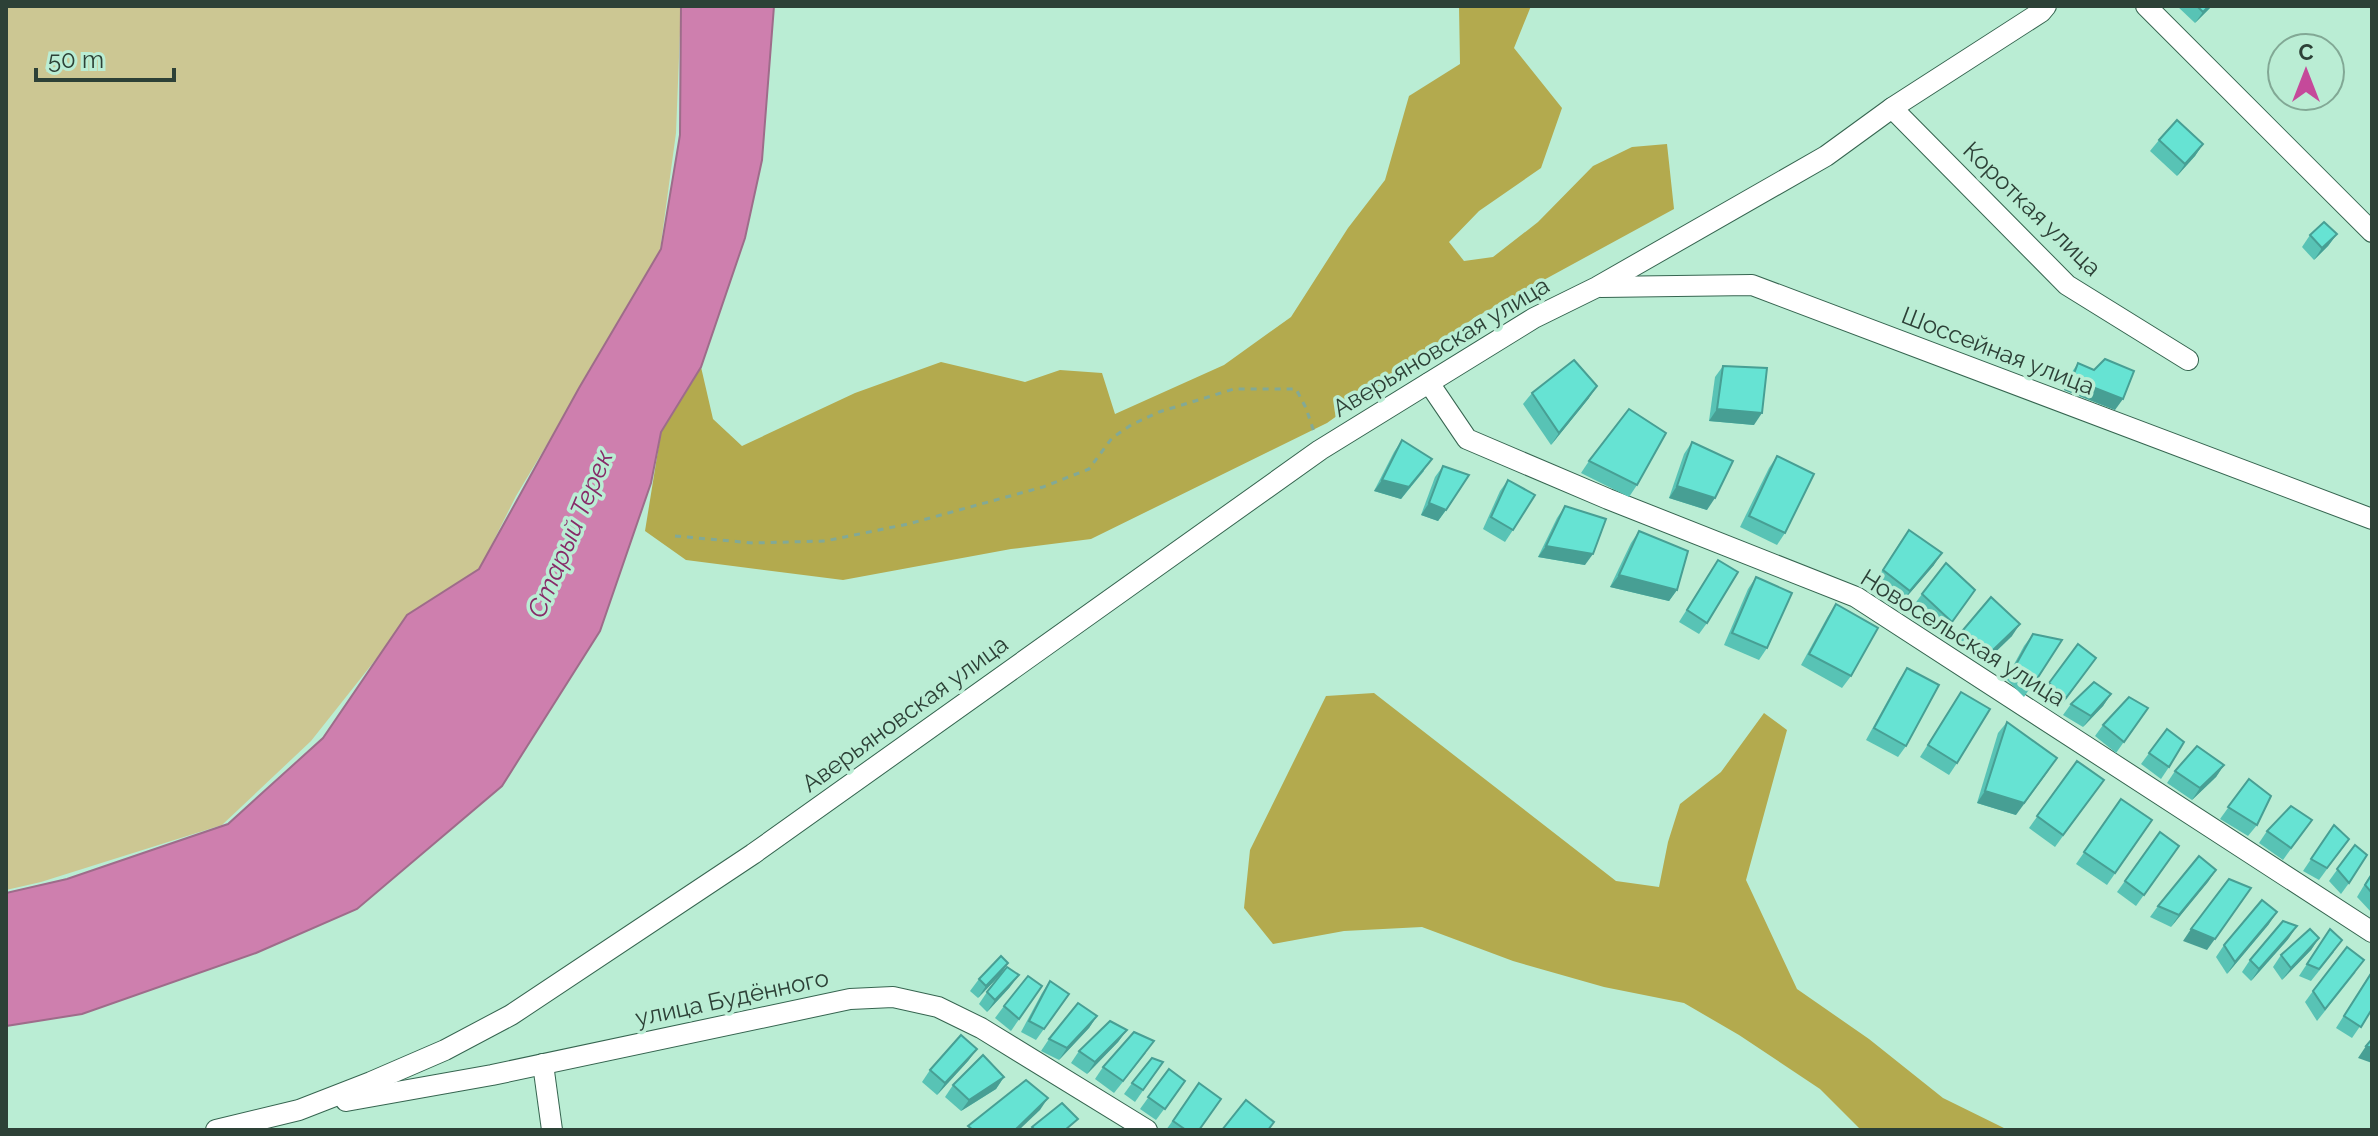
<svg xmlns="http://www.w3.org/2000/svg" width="2378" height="1136" viewBox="0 0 2378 1136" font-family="Raleway,sans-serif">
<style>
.green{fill:#ccc793}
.forest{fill:#b3aa4e}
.water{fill:#ce7fae;stroke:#9e6c8a;stroke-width:2}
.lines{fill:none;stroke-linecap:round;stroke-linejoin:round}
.minor-casing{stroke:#366550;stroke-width:22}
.path{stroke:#82a996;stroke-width:3;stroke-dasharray:6 6;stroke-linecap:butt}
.minor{stroke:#fff;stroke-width:20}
.wall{fill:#58c3b5}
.shaded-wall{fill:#479f94}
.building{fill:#66e3d3;stroke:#479f94;stroke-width:2}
.labels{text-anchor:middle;stroke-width:7;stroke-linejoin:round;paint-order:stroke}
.street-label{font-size:24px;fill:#2d4137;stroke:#baedd4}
.water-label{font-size:26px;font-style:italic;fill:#872a68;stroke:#baedd4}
</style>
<rect width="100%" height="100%" fill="#baedd4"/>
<!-- green -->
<polygon class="green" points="6,6 681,6 676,133 659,258 516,496 480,568 411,615 311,741 222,825 41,882 6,890"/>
<!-- forest -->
<g class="forest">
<polygon points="1459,6 1531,6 1514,48 1562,108 1541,168 1479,211 1449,242 1464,261 1493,257 1538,222 1593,166 1632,147 1667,144 1674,209 1474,318 1327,423 1091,539 1011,549 843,580 686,560 645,531 661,432 701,367 713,419 742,446 855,393 941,362 1025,382 1060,370 1102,373 1115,414 1224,365 1291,317 1348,228 1385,180 1409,96 1460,64"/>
<polygon points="1374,693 1616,881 1659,887 1668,842 1680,804 1721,772 1764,713 1787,730 1746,880 1797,989 1869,1039 1943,1098 2008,1130 1861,1130 1820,1089 1739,1035 1684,1003 1604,987 1513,961 1422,927 1344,931 1273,944 1244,908 1250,850 1326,696"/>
</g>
<!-- water -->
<polygon class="water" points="681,6 774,6 762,160 745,238 701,367 661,432 651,483 600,631 502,786 357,909 256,953 82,1014 6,1026 6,893 67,879 228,824 323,738 407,615 479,569 579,388 661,249 680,135"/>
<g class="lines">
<!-- minor casing -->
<g class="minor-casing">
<g id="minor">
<polyline points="2146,6 2372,232"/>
<polyline points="1892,108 2067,285 2188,360"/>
<polyline points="1601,287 1752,285 2372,519"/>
<polyline points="1429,383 1467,439 1608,499 1856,597 2372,932"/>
<polyline points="543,1064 552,1130"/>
<polyline points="346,1101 492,1075 850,999 893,997 938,1007 981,1028 1147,1130"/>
<polyline points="216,1130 299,1110 371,1082 445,1050 511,1015 753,854 1320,450 1534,318 1597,287 1826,156 1892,108 2041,12 2046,6"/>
</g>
</g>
<!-- path -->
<polyline class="path" points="675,536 753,543 825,541 908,524 1043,487 1089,469 1112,438 1131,425 1159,412 1234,389 1296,389 1306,408 1314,432"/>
<!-- minor -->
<use href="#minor" class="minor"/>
</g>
<!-- wall -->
<g class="wall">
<polygon points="2177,6 2212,6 2195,23"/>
<polygon points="2282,72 2282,84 2277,79"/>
<polygon points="2159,140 2203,144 2195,156 2177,176 2150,151"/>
<polygon points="2337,234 2328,246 2314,260 2302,247 2310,235"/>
<polygon points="2078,363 2115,410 2064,390 2070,375"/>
<polygon points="1723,366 1754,425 1709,421 1715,377"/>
<polygon points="1532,393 1589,398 1551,445 1523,404"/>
<polygon points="1402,440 1424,471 1401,499 1374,491 1394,452"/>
<polygon points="1692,442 1707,510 1669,498 1684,454"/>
<polygon points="1777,456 1785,533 1777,545 1740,527 1769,468"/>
<polygon points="1589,461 1637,485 1629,497 1581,473"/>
<polygon points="1443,466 1446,510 1438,521 1421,515 1435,477"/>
<polygon points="1508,480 1513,530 1505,542 1483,529 1500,491"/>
<polygon points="1565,506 1585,565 1538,557 1557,518"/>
<polygon points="1639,531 1677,590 1669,601 1610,587 1631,543"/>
<polygon points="1901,541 1934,565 1902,602 1875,582"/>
<polygon points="1718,560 1707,623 1699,634 1679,622"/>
<polygon points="1756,577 1767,648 1759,660 1724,645 1748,589"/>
<polygon points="1975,590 1944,633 1914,605 1922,594"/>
<polygon points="1836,604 1851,676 1842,688 1801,665 1828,616"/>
<polygon points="1963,630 2012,636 1984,663 1955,642"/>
<polygon points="2033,634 2062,640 2024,697 2006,679 2024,646"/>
<polygon points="2078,644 2096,658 2058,710 2041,695"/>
<polygon points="1907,668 1906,746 1898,757 1866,740 1899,680"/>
<polygon points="1961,692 1957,763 1949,775 1920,757"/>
<polygon points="2111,694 2103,706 2083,727 2063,715 2071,704"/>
<polygon points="2148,708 2116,753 2095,736 2103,725"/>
<polygon points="2007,722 2016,815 1977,803 1998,733"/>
<polygon points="2167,729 2169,767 2161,779 2141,764"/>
<polygon points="2077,761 2104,780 2055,847 2029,828"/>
<polygon points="2224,765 2216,777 2192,800 2167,783 2175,771"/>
<polygon points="2249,779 2257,825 2248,836 2220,819"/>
<polygon points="2121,799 2152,820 2107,885 2076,864"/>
<polygon points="2312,820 2283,860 2259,843 2267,831"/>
<polygon points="2334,825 2349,839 2319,880 2303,871"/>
<polygon points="2160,832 2179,846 2136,906 2117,892"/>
<polygon points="2355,845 2349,883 2341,894 2329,881"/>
<polygon points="2216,870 2171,927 2150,917 2158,906"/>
<polygon points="2372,872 2372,913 2357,897"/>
<polygon points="2269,924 2227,974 2216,957 2224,945"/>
<polygon points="2330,929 2334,952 2311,981 2299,976"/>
<polygon points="2289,938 2251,981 2242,972 2250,960"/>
<polygon points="2319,938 2311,950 2282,980 2273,967 2281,955"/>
<polygon points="1008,963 1000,975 978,998 970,991 979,979"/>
<polygon points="2372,971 2372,1009 2352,1038 2336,1028"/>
<polygon points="2356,972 2317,1021 2305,1002 2313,991"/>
<polygon points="1050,981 1069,994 1036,1040 1021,1032 1042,993"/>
<polygon points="1042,986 1011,1031 995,1018 1004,1006"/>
<polygon points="1010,987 987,1012 979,1004 987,992"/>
<polygon points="1097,1016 1089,1028 1059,1060 1041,1051 1049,1039"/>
<polygon points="1127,1030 1118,1042 1087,1074 1071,1063 1079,1051"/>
<polygon points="977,1049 968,1061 937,1095 922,1082 930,1070"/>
<polygon points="1146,1053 1114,1093 1095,1079 1103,1067"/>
<polygon points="1163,1062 1135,1102 1124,1094 1132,1083"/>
<polygon points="1169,1069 1185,1081 1156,1120 1140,1109"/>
<polygon points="1004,1077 996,1089 961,1111 945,1097 953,1085"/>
<polygon points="1191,1095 1199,1130 1166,1130"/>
</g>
<!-- shaded-wall -->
<g class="shaded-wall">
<polygon points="2209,6 2212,6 2195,23 2203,12"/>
<polygon points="2203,144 2195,156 2177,176 2185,164"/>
<polygon points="2337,234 2328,246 2314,260 2322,248"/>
<polygon points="2072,379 2123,399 2115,410 2064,390"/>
<polygon points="1597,386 1589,398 1551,445 1559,433"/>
<polygon points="1717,409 1762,413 1754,425 1709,421"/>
<polygon points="1432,459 1401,499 1374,491 1382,480"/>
<polygon points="1677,486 1715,498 1707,510 1669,498"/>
<polygon points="1429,503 1446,510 1438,521 1421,515"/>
<polygon points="1546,546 1593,554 1585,565 1538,557"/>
<polygon points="1942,553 1934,565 1902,602 1910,591"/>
<polygon points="1619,575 1677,590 1669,601 1610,587"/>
<polygon points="2020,624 2012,636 1984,663 1992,651"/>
<polygon points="2111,694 2103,706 2083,727 2091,716"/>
<polygon points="2224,765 2216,777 2192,800 2200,788"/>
<polygon points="2049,770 2016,815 1977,803 1985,791"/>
<polygon points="2216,870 2208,882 2171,927 2179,915"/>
<polygon points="2243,900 2207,950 2183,941 2191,929"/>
<polygon points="2277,912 2269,924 2227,974 2235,962"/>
<polygon points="2297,926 2289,938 2251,981 2259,969"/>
<polygon points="2319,938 2311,950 2282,980 2291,968"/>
<polygon points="1008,963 1000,975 978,998 986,986"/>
<polygon points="1019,975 1010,987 987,1012 995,1000"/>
<polygon points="1097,1016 1089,1028 1059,1060 1067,1048"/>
<polygon points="1127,1030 1118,1042 1087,1074 1095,1062"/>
<polygon points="2366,1046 2372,1048 2372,1063 2358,1058"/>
<polygon points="977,1049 968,1061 937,1095 945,1083"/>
<polygon points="1004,1077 996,1089 961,1111 969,1100"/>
<polygon points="1048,1098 1040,1110 1019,1130 1015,1130"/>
</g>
<!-- building -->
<g class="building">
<polygon points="2197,6 2209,6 2203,12"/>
<polygon points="2177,120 2203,144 2185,164 2159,140"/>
<polygon points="2324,222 2337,234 2322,248 2310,235"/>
<polygon points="2105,359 2134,371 2123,399 2072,379 2078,363 2094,370"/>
<polygon points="1574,360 1597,386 1559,433 1532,393"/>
<polygon points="1723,366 1767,368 1762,413 1717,409"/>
<polygon points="1629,409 1666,433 1637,485 1589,461"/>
<polygon points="1402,440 1432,459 1409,487 1382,480"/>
<polygon points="1692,442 1733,461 1715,498 1677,486"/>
<polygon points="1777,456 1814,474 1785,533 1749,516"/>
<polygon points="1443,466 1469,475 1446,510 1429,503"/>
<polygon points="1508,480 1535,495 1513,530 1491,517"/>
<polygon points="1565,506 1606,519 1593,554 1546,546"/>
<polygon points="1909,530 1942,553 1910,591 1883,570"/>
<polygon points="1639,531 1688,551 1677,590 1619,575"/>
<polygon points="1718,560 1738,572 1707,623 1687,610"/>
<polygon points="1946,563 1975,590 1952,622 1922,594"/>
<polygon points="1756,577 1792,593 1767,648 1732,633"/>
<polygon points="1991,597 2020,624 1992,651 1963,630"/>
<polygon points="1836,604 1878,628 1851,676 1809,654"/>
<polygon points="2033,634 2062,640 2033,685 2014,668"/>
<polygon points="2078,644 2096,658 2066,698 2049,683"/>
<polygon points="1907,668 1939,685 1906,746 1874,728"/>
<polygon points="2094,682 2111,694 2091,716 2071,704"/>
<polygon points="1961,692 1990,709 1957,763 1928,745"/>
<polygon points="2129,697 2148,708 2124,742 2103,725"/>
<polygon points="2007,722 2057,758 2024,803 1985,791"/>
<polygon points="2167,729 2184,742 2169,767 2149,753"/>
<polygon points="2197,746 2224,765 2200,788 2175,771"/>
<polygon points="2077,761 2104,780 2063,835 2037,816"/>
<polygon points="2249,779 2271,796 2257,825 2228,807"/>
<polygon points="2121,799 2152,820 2115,873 2084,852"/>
<polygon points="2291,806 2312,820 2291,848 2267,831"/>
<polygon points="2334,825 2349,839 2327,868 2311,859"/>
<polygon points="2160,832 2179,846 2144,895 2125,881"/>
<polygon points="2355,845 2367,855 2349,883 2337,869"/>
<polygon points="2199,856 2216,870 2179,915 2158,906"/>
<polygon points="2372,874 2372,893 2365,885"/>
<polygon points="2229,879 2251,888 2215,939 2191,929"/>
<polygon points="2262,900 2277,912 2235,962 2224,945"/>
<polygon points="2283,921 2297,926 2259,969 2250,960"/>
<polygon points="2310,929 2319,938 2291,968 2281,955"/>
<polygon points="2330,929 2342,940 2319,969 2307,964"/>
<polygon points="2347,947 2364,960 2325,1009 2313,991"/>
<polygon points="1001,956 1008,963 986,986 979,979"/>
<polygon points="1007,967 1019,975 995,1000 987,992"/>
<polygon points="2372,972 2372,1009 2361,1027 2344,1016"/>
<polygon points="1028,976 1042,986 1019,1019 1004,1006"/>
<polygon points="1050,981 1069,994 1044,1029 1029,1021"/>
<polygon points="1078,1003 1097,1016 1067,1048 1049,1039"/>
<polygon points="1110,1021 1127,1030 1095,1062 1079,1051"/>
<polygon points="1134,1032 1154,1041 1123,1081 1103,1067"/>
<polygon points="961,1035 977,1049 945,1083 930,1070"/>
<polygon points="2372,1039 2372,1048 2366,1046"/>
<polygon points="983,1055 1004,1077 969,1100 953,1085"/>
<polygon points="1152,1058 1163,1062 1143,1090 1132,1083"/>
<polygon points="1169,1069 1185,1081 1165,1109 1148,1097"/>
<polygon points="1026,1080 1048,1098 1015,1130 973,1130 968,1126"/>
<polygon points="1199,1083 1221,1099 1199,1130 1186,1130 1173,1121"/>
<polygon points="1246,1100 1274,1122 1268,1130 1222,1130"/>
<polygon points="1062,1103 1078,1119 1065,1130 1035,1130 1032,1127"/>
</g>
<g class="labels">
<!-- street labels -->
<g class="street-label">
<text transform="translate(2032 209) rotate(44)" y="8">Короткая улица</text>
<text transform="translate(1441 347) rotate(-31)" y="8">Аверьяновская улица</text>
<text transform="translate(1998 351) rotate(21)" y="8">Шоссейная улица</text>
<text transform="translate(1963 638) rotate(32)" y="8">Новосельская улица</text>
<text transform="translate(905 714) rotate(-36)" y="8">Аверьяновская улица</text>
<text transform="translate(732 998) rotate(-12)" y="8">улица Будённого</text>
</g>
<!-- water labels -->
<g class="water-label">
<text transform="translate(570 534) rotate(-67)" y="9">Старый Терек</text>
</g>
</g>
<!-- border -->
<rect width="2378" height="1136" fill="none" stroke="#2d4137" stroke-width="16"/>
<!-- north arrow -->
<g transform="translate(2306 72)"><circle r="38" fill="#baedd4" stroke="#82a895" stroke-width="2"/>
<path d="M0-6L14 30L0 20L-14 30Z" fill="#c5499a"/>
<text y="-12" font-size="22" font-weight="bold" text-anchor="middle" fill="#2d4137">С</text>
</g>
<!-- scale -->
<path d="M36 68v12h138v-12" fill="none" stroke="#2d4137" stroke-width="4"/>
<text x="48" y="68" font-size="24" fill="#2d4137" stroke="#baedd4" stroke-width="6" paint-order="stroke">50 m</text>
</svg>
